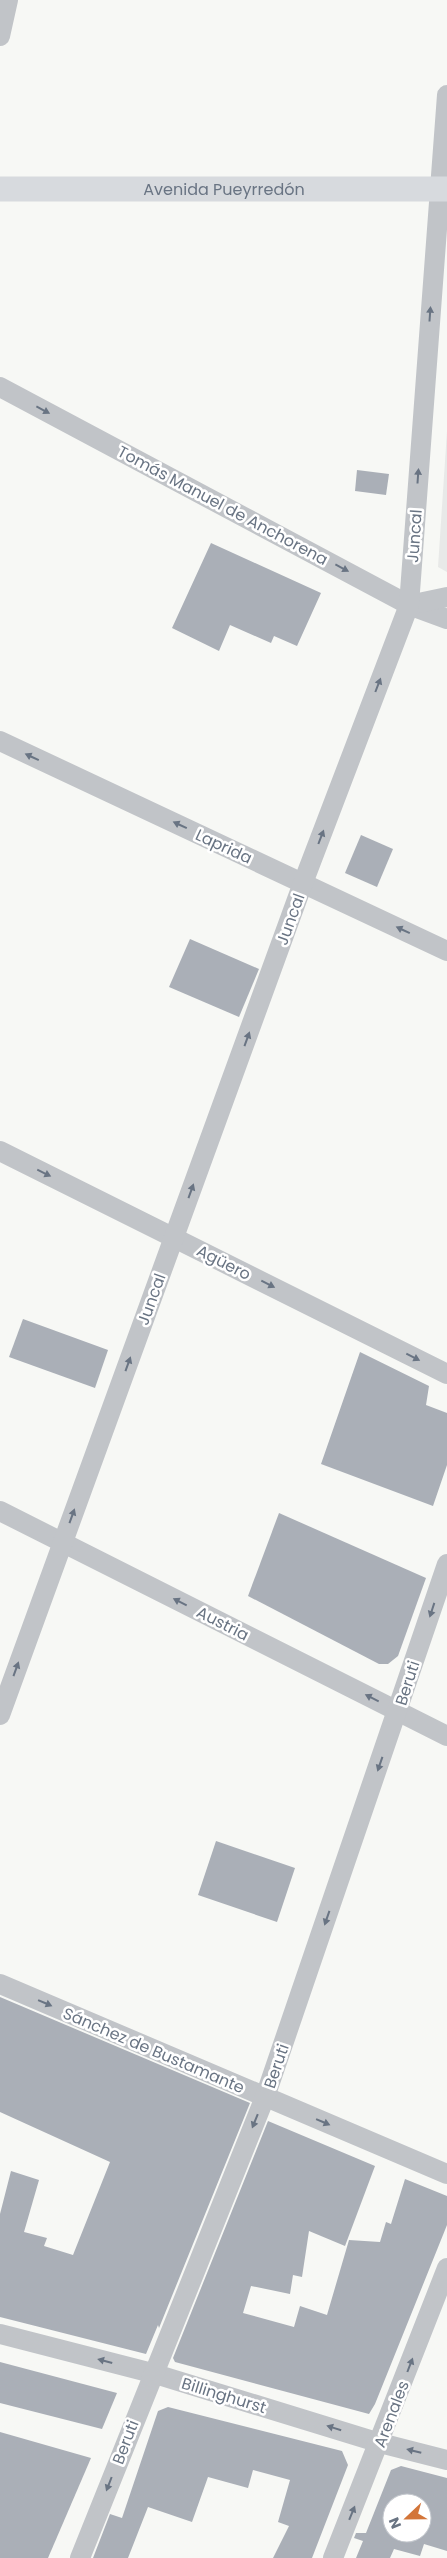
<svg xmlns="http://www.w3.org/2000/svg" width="447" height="2558" viewBox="0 0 447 2558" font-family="Poppins,sans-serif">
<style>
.built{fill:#e8e9e8}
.building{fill:#aaafb7;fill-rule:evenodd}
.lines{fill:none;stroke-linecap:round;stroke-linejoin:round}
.minor{stroke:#c1c4c8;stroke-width:20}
.major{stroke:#d7dade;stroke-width:25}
.oneway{fill:#697483}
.labels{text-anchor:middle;stroke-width:5;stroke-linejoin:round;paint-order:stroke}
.street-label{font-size:16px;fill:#697483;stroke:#fff}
</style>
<rect width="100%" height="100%" fill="#f7f8f5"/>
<!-- built -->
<polygon class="built" points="447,431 447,572 438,567"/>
<!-- building -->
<g class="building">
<polygon points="357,470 389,474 386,495 355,491"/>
<polygon points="211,543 321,593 297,646 274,636 271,643 230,625 219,651 172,628"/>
<polygon points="361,835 393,849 377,887 345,873"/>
<polygon points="190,939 259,969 239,1017 169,987"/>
<polygon points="23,1319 108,1350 95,1388 9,1357"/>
<polygon points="360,1352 429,1386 426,1405 447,1413 447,1465 433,1506 321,1464"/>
<polygon points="279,1513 426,1578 398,1656 388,1664 379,1664 248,1596"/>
<polygon points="216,1841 295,1868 277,1922 198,1895"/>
<polygon points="0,1997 250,2103 159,2328 158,2325 146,2354 0,2317 0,2214 11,2171 39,2180 24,2232 47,2238 44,2246 73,2255 110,2162 0,2112"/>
<polygon points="268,2121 375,2166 345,2246 309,2231 302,2277 293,2275 290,2294 251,2286 243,2313 294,2327 300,2306 327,2315 349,2240 380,2242 386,2222 391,2224 405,2179 447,2196 447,2225 375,2404 369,2414 175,2362 173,2358"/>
<polygon points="0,2362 117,2393 102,2429 0,2403"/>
<polygon points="168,2407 342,2451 348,2465 312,2558 273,2558 289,2526 278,2522 290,2480 253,2470 248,2488 208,2477 192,2522 148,2507 128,2558 93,2558 110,2514 122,2518 158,2411"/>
<polygon points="0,2432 91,2458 48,2558 0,2558"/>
<path d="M 401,2466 L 447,2478 L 447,2551 L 424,2544 L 420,2556 L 394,2549 L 390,2558 L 356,2558 L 363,2541 L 354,2538 L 356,2533 L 366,2533 L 391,2470 ZM 392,2503 L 422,2503 L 422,2533 L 392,2533 Z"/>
</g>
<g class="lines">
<!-- minor -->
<g class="minor">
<polyline points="0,36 8,0"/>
<polyline points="0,387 409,605 447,619"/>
<polyline points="409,605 447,597"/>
<polyline points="0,741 447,951"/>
<polyline points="0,1151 447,1374"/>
<polyline points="0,1511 447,1736"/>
<polyline points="0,1715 303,883 409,605 447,95"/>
<polyline points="0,1984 447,2174"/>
<polyline points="0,2334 152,2373 380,2443 447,2460"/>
<polyline points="80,2558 265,2097 447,1564"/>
<polyline points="333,2558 447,2268"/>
</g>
<!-- major -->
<path class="major" id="s1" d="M 0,189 L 447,189"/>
</g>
<!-- one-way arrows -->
<defs><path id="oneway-solid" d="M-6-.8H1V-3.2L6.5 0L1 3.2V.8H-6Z" transform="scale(1.25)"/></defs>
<g class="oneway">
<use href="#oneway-solid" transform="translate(430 314) rotate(-86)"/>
<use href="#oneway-solid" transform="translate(43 410) rotate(28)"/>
<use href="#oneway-solid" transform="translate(418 476) rotate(-86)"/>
<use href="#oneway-solid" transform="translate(342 568) rotate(28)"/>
<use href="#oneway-solid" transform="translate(378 685) rotate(-69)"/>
<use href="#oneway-solid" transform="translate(32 757) rotate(-155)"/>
<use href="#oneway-solid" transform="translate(180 825) rotate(-155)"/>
<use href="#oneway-solid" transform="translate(321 837) rotate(-69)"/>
<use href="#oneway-solid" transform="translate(403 930) rotate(-155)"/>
<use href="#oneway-solid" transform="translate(247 1039) rotate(-70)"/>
<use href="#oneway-solid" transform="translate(44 1173) rotate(26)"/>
<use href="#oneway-solid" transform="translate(191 1191) rotate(-70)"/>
<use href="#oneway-solid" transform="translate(268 1284) rotate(27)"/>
<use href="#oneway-solid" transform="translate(413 1357) rotate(27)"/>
<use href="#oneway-solid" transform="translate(128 1364) rotate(-70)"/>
<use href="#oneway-solid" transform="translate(72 1516) rotate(-70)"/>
<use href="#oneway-solid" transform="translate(180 1602) rotate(-153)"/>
<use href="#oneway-solid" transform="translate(432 1610) rotate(108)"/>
<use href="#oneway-solid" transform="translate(16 1669) rotate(-70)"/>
<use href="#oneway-solid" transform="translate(372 1698) rotate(-153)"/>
<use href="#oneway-solid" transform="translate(380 1764) rotate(109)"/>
<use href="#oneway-solid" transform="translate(327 1918) rotate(109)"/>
<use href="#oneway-solid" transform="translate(45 2003) rotate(23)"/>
<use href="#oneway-solid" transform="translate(255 2121) rotate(112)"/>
<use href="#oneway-solid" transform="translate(323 2122) rotate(23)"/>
<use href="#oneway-solid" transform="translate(105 2361) rotate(-165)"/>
<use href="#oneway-solid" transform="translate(410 2365) rotate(-69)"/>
<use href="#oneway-solid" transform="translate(334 2428) rotate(-163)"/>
<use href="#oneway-solid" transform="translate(414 2451) rotate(-166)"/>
<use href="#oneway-solid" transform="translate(109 2484) rotate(111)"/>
<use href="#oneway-solid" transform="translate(352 2513) rotate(-68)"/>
</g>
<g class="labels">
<!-- street labels -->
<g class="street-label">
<text dy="6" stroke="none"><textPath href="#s1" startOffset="224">Avenida Pueyrredón</textPath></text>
<text transform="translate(223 505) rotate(28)" y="6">Tomás Manuel de Anchorena</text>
<text transform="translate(414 536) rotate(-86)" y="6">Juncal</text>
<text transform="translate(224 846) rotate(25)" y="6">Laprida</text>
<text transform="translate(290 919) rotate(-70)" y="6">Juncal</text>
<text transform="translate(224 1262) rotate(27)" y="6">Agüero</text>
<text transform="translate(151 1299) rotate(-70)" y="6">Juncal</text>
<text transform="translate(223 1623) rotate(27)" y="6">Austria</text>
<text transform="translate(407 1683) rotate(-72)" y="6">Beruti</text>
<text transform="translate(154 2050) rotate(23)" y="6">Sánchez de Bustamante</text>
<text transform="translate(276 2066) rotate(-71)" y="6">Beruti</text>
<text transform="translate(224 2395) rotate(17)" y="6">Billinghurst</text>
<text transform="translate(391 2414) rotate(-69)" y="6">Arenales</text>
<text transform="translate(125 2442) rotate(-69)" y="6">Beruti</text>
</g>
</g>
<!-- north arrow -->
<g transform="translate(407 2518) rotate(248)"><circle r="24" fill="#ffffff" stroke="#c3c7cd"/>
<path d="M0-4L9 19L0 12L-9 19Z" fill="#d37539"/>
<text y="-8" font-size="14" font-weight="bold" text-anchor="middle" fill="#697483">N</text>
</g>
</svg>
